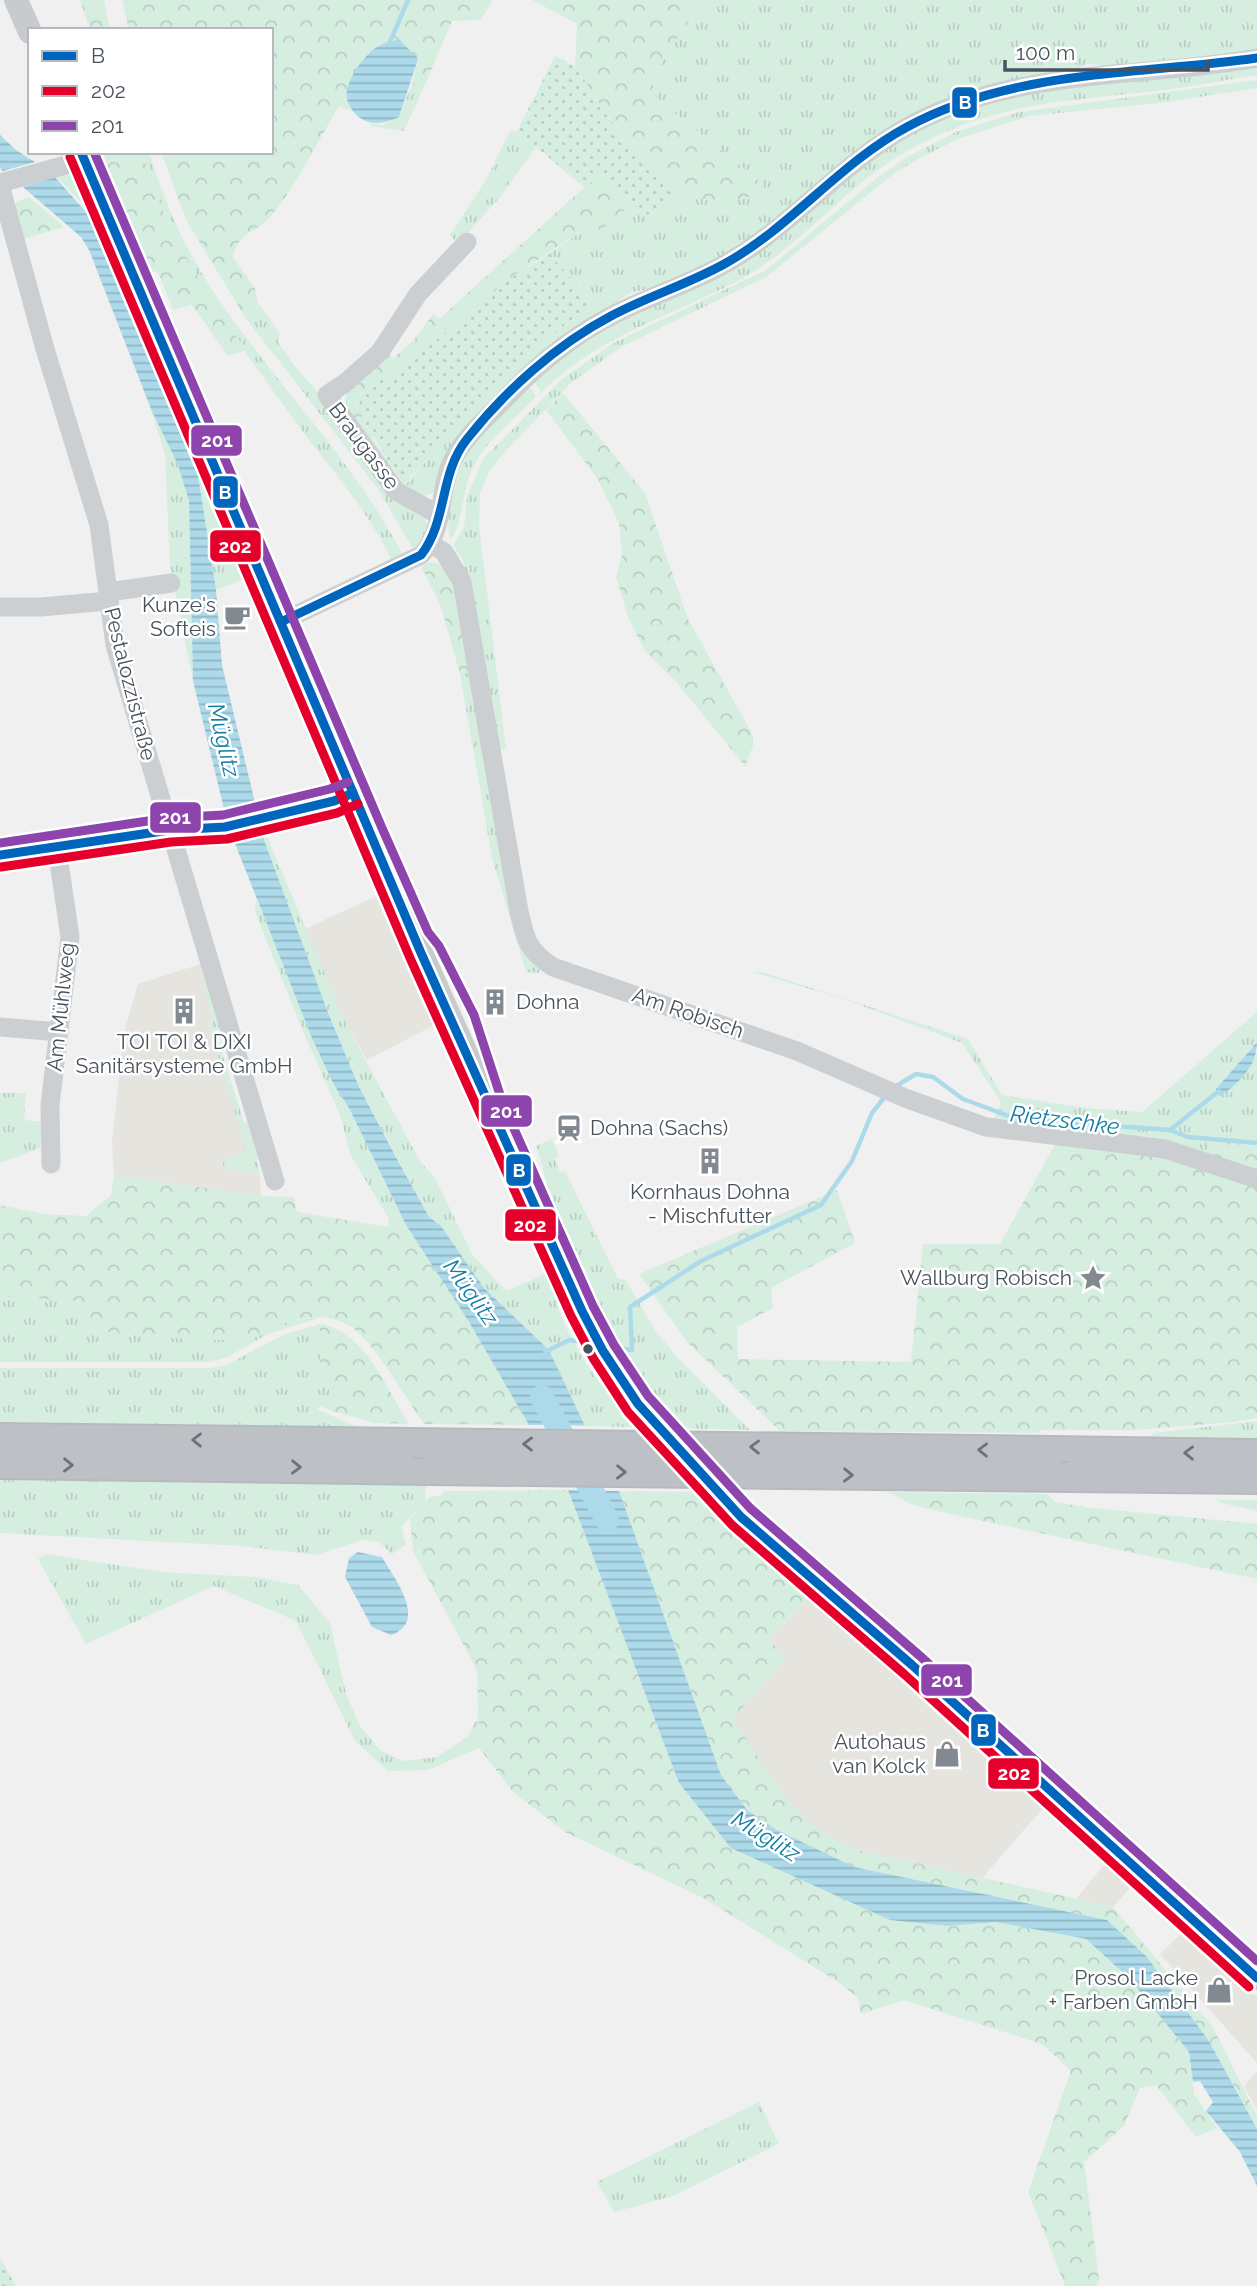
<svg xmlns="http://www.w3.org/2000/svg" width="1257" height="2286" viewBox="0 0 1257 2286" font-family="Raleway,sans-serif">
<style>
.commercial{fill:#e5e4de}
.grass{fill:url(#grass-tufts)}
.forest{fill:url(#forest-crowns)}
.garden{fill:url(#garden-dots)}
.water{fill:url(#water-rules)}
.pier{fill:#f1f0f0}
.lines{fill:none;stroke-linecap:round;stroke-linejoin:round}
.stream{stroke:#addaea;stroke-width:4.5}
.river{stroke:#addaea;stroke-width:24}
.highway-casing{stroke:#b6babf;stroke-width:32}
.minor{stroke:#cccfd1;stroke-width:19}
.major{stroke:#c7cbce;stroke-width:24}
.highway{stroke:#bdc1c6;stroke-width:28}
.highway-bridge-casing{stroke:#b6babf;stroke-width:32;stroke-linecap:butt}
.highway-bridge{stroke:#bdc1c6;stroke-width:28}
.bus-1-casing{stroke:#fff;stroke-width:14}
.bus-2-casing{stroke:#fff;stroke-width:14}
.bus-3-casing{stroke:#fff;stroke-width:14}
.bus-1{stroke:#0065bd;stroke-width:9}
.bus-2{stroke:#e4002b;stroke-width:9}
.bus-3{stroke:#8e44ad;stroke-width:9}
.oneway{stroke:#6b737c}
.bus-dot{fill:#48525c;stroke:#fff;stroke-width:2.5}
.labels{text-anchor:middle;stroke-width:5;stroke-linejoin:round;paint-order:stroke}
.street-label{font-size:21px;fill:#48525c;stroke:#fff}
.poi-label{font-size:21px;fill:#48525c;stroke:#fff;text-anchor:end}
.water-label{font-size:23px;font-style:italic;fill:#147fa3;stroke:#fff}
.line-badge{stroke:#fff;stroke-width:2.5}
.badge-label{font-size:19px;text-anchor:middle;font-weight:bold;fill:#fff}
</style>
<defs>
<pattern id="grass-tufts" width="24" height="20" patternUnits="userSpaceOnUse" patternTransform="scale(1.75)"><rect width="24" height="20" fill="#d6eee0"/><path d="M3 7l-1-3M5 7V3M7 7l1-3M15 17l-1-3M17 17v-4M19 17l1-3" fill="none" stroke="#b9cec3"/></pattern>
<pattern id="forest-crowns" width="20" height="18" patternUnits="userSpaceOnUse" patternTransform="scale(1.75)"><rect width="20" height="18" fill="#d6eee0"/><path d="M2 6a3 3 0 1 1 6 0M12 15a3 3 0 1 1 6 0" fill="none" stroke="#b9cec3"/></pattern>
<pattern id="garden-dots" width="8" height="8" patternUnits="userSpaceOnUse" patternTransform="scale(1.75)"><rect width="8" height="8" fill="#d6eee0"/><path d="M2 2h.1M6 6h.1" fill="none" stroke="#b9cec3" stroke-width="1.8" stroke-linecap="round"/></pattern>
<pattern id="water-rules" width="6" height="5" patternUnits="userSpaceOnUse" patternTransform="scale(1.75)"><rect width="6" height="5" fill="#addaea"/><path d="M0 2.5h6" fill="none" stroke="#8fb3c1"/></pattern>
</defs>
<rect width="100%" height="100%" fill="#f1f0f0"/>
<!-- commercial -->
<g class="commercial">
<polygon points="383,893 440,1022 367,1060 347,1026 305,929"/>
<polygon points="204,963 213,1020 208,1022 248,1152 222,1160 224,1168 260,1175 261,1196 114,1175 112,1142 124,1032 138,984"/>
<polygon points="817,1589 1051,1799 982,1878 858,1850 833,1840 812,1827 772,1783 732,1718 787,1657 769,1640"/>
<polygon points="1113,1854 1139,1878 1113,1907 1076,1899"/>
<polygon points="1186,1929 1257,1997 1257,2063 1160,1954"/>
<polygon points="1257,2071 1257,2110 1244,2086"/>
</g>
<!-- grass -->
<g class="grass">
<path d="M 703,0 L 1257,0 L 1257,50 L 1183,61 L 1118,66 L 1086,64 L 1079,69 C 1015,80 943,91 888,130 C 833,168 787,218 729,254 C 708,267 682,281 657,287 C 649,289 640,290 631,293 C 623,296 617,303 609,308 C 541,349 461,417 433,493 L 417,499 L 398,487 L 368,444 L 374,440 L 403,485 L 406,484 C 464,420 520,350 596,305 L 549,254 L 586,228 L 602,230 L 634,203 L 649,215 L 680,192 L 707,200 L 746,199 L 764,185 L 656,98 L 651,78 Z"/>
<path d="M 1257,63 L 1257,75 C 1224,80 1191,87 1157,91 C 1061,102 995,102 907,151 C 846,185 803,245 743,278 C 670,318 603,332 541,393 L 534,381 L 568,350 L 639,309 L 926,124 L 1031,91 Z"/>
<polygon points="1257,80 1257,88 1160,103 1029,116 958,139 924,156 896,172 766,277 621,347 571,383 500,457 488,474 480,494 479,526 506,749 498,750 463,560 453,545 464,528 467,496 483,459 562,379 615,342 766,270 874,180 907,157 956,132 1019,112"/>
<polygon points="412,84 423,89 404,131 371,126 371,124 383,125 399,117"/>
<polygon points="510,131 517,131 536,147 500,197 458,244 450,235 486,180"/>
<path d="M 142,152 L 149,152 C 164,200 183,245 211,288 C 271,380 352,457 403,555 L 392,561 C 369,512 333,472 301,429 C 239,344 170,255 142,152 Z"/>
<polygon points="67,174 75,178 90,212 57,177"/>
<polygon points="258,303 280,333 278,342 294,365 425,516 428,530 413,549 378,489 245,317"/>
<path d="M 527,387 L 532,389 L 536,397 C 515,419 486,440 473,467 C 462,488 463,528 450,540 C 439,465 481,436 527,387 Z"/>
<polygon points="151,409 178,465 189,501 193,681 170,566 165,455"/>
<polygon points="195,456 228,544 235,551 245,579 216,590"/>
<polygon points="471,672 540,969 539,973 526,972 492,858 460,674"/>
<path d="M 266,834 L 347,1026 L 420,1161 L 435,1178 L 472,1254 L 506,1291 L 550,1272 C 557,1333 598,1380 633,1427 L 585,1426 L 549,1350 L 484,1288 L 441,1226 L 429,1217 L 359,1087 L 299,940 L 264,840 Z"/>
<polygon points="256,899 334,1085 349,1108 406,1225 388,1227 389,1219 351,1156 340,1115 299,1022 255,912"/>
<polygon points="752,972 766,973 968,1039 1002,1095 1084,1108 1142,1112 1257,1012 1257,1042 1244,1055 1245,1076 1257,1054 1257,1136 1210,1132 1207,1156 992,1123 1001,1102 962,1043 841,998"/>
<polygon points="207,987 225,1027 215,1030 244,1123 253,1121 261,1155 257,1161 260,1175 224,1168 222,1160 247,1152 208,1022 213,1019 203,988"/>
<polygon points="0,1093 26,1093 24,1120 45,1122 40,1148 0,1163"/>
<path d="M 552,1139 L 559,1156 L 554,1158 L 560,1172 L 565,1171 L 618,1279 L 625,1279 L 655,1330 L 678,1358 L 750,1430 L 673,1428 C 624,1365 583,1294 556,1218 C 548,1195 545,1170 536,1146 Z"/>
<polygon points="0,1296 78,1300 104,1331 237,1340 283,1321 322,1317 268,1334 228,1357 210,1362 0,1362"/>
<polygon points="320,1324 320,1365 313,1379 328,1382 332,1411 320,1406 317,1409 357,1427 0,1422 0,1368 211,1368 226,1365 283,1335"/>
<polygon points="1233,1408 1257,1413 1257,1418 1233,1422"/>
<polygon points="1257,1421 1257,1438 1152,1436 1153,1433"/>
<polygon points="0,1480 426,1485 425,1503 401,1526 406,1545 392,1554 379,1542 362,1540 316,1555 242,1546 0,1533"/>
<polygon points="1218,1500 1257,1500 1257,1511 1218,1502"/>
<polygon points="46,1554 162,1572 255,1577 298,1585 330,1623 346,1694 360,1726 381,1751 403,1761 437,1757 468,1736 478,1717 479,1748 428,1770 388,1771 355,1741 296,1621 214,1586 86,1644 38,1559"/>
<polygon points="759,2102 779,2144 673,2196 614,2212 597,2182"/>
</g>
<!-- forest -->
<g class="forest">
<polygon points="80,0 104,0 110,30 90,30"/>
<path d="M 122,0 L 493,0 L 481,20 L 452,21 L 423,89 L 412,84 L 418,59 L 354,108 L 358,114 L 339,106 C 317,143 298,183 271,216 C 257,233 237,232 233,257 L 255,288 L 258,303 L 245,317 L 186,220 L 161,152 L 271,152 L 271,30 L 129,30 Z"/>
<polygon points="532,0 703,0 651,78 656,98 764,185 746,199 707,200 680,192 620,135 575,66 577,24"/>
<path d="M 102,152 L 142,152 C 162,225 203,289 246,350 L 228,356 L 192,305 L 173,310 L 158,272 L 148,271 L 98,154 Z"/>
<path d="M 601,172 L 634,203 L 602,230 L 586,228 L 509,279 L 400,372 L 376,382 L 362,418 L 374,440 L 368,444 C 332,390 341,394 386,352 L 393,358 L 413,341 L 433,314 L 439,319 Z"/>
<polygon points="29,197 64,227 23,239 14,207 16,202"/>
<polygon points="563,393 645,493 688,619 753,735 753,746 745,766 677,683 645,651 629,620 616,577 622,554 619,524 599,481 546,410"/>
<polygon points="430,562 446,566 452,575 471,672 460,674 441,607 421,566"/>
<polygon points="1210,1132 1257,1136 1257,1172 1207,1156"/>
<polygon points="1057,1141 1164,1154 1257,1186 1257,1413 1233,1408 1233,1422 1136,1430 1040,1430 1039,1433 780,1431 687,1342 639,1274 837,1190 855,1243 771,1288 773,1308 737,1327 738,1359 911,1362 923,1244 1000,1244"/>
<path d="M 114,1175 L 261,1196 L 294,1197 L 297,1212 L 388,1227 L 406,1225 L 469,1322 L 529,1425 L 424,1424 C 407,1400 373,1340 350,1326 C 310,1303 276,1330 239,1339 C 225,1342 119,1336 106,1331 C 96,1328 85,1309 78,1301 L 0,1296 L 0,1205 L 44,1214 L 86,1216 L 111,1195 Z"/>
<path d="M 320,1324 C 365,1331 387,1389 409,1424 L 375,1423 L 332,1411 L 328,1382 L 313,1379 L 320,1365 Z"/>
<polygon points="568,1490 679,1783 839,1896 890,1920 947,1926 996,1922 1086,1939 1129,1978 1189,2052 1194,2094 1217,2128 1196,2137 1156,2085 1140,2088 1124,2126 1084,2162 1099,2279 1097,2286 1065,2286 1028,2192 1071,2071 1042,2044 904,2000 861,2014 857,1997 838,1982 705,1899 565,1832 513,1792 479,1748 477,1670 413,1551 410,1519 429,1497 442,1495 444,1491"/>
<path d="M 619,1491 L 705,1492 L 817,1589 L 769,1640 L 787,1657 L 733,1718 C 769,1773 793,1825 858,1850 L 1113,1907 L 1213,2027 L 1257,2116 L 1257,2129 L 1209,2041 L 1147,1957 L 1107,1920 L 854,1867 L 775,1829 L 747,1810 L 721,1775 Z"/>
<polygon points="889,1492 1047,1494 1055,1502 1085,1507 1257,1524 1257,1579 941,1512 910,1504"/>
</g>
<!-- garden -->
<g class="garden">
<polygon points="555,56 575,66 620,135 680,192 677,196 648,215 601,173 585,188 517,131"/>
<polygon points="549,254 596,305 562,327 513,369 403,485 362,418 359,399 376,382 400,371 509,279"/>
<polygon points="0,2257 16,2286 0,2286"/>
</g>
<!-- water -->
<g class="water">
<path d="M 400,40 L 418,59 L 399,117 C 379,127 358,126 348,102 C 341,85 365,53 379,46 C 386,42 393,41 400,40 Z"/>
<polygon points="0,135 16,150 35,162 3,171 0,168"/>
<polygon points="55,177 93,220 195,456 216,590 222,665 257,811 226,817 193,681 189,501 178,465 151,409 89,250 81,237 23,187"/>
<polygon points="264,830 264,840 327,1010 359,1087 397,1159 429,1217 441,1226 484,1288 549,1350 585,1426 529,1425 469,1322 406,1225 349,1108 334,1085 312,1038 232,836"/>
<path d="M 1257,1042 C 1257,1067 1239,1082 1221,1096 L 1216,1095 L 1216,1089 Z"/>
<polygon points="568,1490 619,1491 721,1775 747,1810 775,1829 854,1867 1107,1920 1147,1957 1209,2041 1257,2129 1257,2186 1240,2152 1206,2111 1213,2102 1200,2081 1193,2082 1189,2052 1129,1978 1086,1939 996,1922 947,1926 890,1920 731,1848 679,1783"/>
<path d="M 358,1552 L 382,1557 C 394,1578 429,1622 391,1635 L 372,1627 L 345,1577 L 349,1558 Z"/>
</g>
<!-- pier -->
<g class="pier">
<polygon points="525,1425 557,1425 588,1426 585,1430 529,1428"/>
<polygon points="568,1487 619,1488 622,1491 565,1490"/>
</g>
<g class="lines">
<!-- stream -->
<g class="stream">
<polyline points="390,42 408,0"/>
<polyline points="896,1086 916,1074 933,1077 963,1099 1017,1119 1170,1130 1188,1137 1257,1143"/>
<polyline points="1170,1130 1219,1091"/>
<polyline points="611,1347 632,1350 630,1307 701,1261 821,1205 852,1161 872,1113 887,1094"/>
<polyline points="545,1352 569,1340 589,1343"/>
</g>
<!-- river -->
<polyline class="river" points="542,1397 607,1520"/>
<!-- highway casing -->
<g class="highway-casing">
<g id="highway">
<polyline points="0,1438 413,1443"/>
<polyline points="1051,1451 1257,1454"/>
<polyline points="0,1464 430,1470"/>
<polyline points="1069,1477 1257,1479"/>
</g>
</g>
<!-- minor -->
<g class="minor">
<polyline points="0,183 84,160"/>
<polyline points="0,185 45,349 99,525 115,645 275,1181"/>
<polyline points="439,515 396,491 327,395 345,383 380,352 418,294 467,242"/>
<path d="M 431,544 L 444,552 L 462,582 L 519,911 C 525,939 528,951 553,967 L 797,1051 L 905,1098 L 986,1127 L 1165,1149 L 1257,1179"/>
<polyline points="109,592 171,583"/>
<polyline points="0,607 41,607 108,601"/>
<path d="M 281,622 L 421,555 C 445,530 438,496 450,466 C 461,439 487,418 507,397 C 537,365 571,337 611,316 C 649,296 693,283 730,261 C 795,223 842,163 907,127 C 1015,67 1140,79 1257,58"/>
<polyline points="0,855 57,849 170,830 225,827 334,801 353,793"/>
<polyline points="0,1027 59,1032"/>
<polyline points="51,1164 50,1105 70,937 57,849"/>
</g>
<!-- major -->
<g class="major">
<polyline points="16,0 30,32"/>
<polyline points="81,152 417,938 421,953 582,1311 603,1351 638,1404 741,1517 912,1665 1257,1978"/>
</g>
<!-- highway -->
<use href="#highway" class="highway"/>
<!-- highway-bridge casing -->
<g class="highway-bridge-casing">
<g id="highway-bridge">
<polyline points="413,1443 1051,1451"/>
<polyline points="430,1470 1069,1477"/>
</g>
</g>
<!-- highway-bridge -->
<use href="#highway-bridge" class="highway-bridge"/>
<!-- bus-1 casing -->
<g class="bus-1-casing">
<g id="bus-1">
<polyline points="81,152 421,953 582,1311 603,1351 638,1404 741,1517 912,1665 1257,1978"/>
<path d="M 281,622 L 421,555 C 448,520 439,474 467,439 C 505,391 556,345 611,316 C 648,296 689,284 726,263 C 792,226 840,163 907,127 C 1013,69 1140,75 1257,58"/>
<polyline points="0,855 170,830 225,827 334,801 353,793"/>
</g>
</g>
<!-- bus-2 casing -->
<g class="bus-2-casing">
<g id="bus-2">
<polyline points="70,157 410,958 571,1316 593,1358 628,1412 732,1525 904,1674 1249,1987"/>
<polyline points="1,867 171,842 227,839 337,813 358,804"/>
</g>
</g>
<!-- bus-3 casing -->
<g class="bus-3-casing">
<g id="bus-3">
<polyline points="94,152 382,828 428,932 439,946 474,1015 503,1104 593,1306 614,1345 648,1396 750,1508 920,1656 1257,1961"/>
<polyline points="0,843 168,818 223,815 330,789 348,782"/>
</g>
</g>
<!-- bus-1 -->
<use href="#bus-1" class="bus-1"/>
<!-- bus-2 -->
<use href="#bus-2" class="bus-2"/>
<!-- bus-3 -->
<use href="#bus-3" class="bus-3"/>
</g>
<!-- one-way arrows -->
<defs><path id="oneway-chevron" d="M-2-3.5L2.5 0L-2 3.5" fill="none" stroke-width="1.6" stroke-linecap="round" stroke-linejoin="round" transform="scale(1.75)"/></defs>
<g class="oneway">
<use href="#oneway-chevron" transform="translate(197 1440) rotate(-179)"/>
<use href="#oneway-chevron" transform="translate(528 1444) rotate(-179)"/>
<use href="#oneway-chevron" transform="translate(755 1447) rotate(-179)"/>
<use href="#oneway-chevron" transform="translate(983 1450) rotate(-179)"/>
<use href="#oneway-chevron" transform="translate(1189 1453) rotate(-179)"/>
<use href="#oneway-chevron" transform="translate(68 1465) rotate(1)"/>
<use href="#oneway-chevron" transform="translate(296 1467) rotate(1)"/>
<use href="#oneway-chevron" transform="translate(621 1472) rotate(1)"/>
<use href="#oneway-chevron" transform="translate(848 1475) rotate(1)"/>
</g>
<!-- icons -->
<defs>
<g id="cafe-bare" transform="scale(2.1)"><path d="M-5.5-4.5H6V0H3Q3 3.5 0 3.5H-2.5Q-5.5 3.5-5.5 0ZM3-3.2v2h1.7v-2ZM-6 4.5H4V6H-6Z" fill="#838990" stroke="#fff" stroke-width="2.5" paint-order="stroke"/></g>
<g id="building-bare" transform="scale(2.1)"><path d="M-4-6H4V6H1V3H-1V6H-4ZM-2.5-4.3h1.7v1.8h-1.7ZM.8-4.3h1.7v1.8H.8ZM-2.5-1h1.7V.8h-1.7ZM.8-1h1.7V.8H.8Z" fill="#838990" stroke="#fff" stroke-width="2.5" paint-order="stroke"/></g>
<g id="station-bare" transform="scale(2.1)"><path d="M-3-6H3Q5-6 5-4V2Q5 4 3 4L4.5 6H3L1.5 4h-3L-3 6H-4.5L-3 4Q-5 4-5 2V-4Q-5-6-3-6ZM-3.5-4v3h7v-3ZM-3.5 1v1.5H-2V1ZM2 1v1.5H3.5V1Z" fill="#838990" stroke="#fff" stroke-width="2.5" paint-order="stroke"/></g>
<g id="sight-bare" transform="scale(2.1)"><path d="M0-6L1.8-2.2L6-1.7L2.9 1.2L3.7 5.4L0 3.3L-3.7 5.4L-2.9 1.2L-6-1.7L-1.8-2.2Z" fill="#838990" stroke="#fff" stroke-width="2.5" paint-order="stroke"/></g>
<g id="shop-bare" transform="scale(2.1)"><path d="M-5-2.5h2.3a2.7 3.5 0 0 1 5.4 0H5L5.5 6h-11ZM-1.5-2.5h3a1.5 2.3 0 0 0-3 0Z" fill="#838990" stroke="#fff" stroke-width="2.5" paint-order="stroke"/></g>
</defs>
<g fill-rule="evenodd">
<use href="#cafe-bare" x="237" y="617"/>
<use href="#building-bare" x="495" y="1002"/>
<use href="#building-bare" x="184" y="1011"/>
<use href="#station-bare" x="569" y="1128"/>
<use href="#building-bare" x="710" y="1161"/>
<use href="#sight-bare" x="1093" y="1278"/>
<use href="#shop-bare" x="947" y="1754"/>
<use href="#shop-bare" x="1219" y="1990"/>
</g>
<!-- markers -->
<circle class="bus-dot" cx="588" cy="1349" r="6"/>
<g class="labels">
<!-- street labels -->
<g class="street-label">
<text transform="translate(364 446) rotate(53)" y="7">Braugasse</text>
<text transform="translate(130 684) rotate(76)" y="7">Pestalozzistraße</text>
<text transform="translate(61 1007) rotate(-84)" y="7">Am Mühlweg</text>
<text transform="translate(688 1013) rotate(19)" y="7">Am Robisch</text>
</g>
<!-- poi labels -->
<g class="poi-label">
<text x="216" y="612">Kunze's<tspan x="216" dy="24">Softeis</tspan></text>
<text x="516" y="1009" text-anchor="start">Dohna</text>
<text x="184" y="1049" text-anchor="middle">TOI TOI &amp; DIXI<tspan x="184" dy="24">Sanitärsysteme GmbH</tspan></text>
<text x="590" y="1135" text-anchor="start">Dohna (Sachs)</text>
<text x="710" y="1199" text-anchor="middle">Kornhaus Dohna<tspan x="710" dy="24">- Mischfutter</tspan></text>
<text x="1072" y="1285">Wallburg Robisch</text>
<text x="926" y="1749">Autohaus<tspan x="926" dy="24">van Kolck</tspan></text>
<text x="1198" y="1985">Prosol Lacke<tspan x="1198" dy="24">+ Farben GmbH</tspan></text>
</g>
<!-- water labels -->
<g class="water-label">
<text transform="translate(224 740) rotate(77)" y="8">Müglitz</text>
<text transform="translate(1065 1120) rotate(7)" y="8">Rietzschke</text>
<text transform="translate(471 1292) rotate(54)" y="8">Müglitz</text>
<text transform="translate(766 1836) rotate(32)" y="8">Müglitz</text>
</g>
</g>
<g class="line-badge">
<rect x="951" y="86" width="27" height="33" rx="7" fill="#0065bd"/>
<rect x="190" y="424" width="53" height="33" rx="7" fill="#8e44ad"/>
<rect x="212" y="475" width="27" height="34" rx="7" fill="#0065bd"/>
<rect x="209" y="529" width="53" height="34" rx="7" fill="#e4002b"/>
<rect x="149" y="801" width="53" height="33" rx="7" fill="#8e44ad"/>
<rect x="480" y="1094" width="53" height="34" rx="7" fill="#8e44ad"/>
<rect x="505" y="1153" width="27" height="34" rx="7" fill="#0065bd"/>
<rect x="504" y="1208" width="53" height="34" rx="7" fill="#e4002b"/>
<rect x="920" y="1663" width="53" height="34" rx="7" fill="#8e44ad"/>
<rect x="970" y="1713" width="27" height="34" rx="7" fill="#0065bd"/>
<rect x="987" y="1757" width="53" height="33" rx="7" fill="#e4002b"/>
</g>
<g class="badge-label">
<text x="965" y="109">B</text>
<text x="217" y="447">201</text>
<text x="225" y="499">B</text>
<text x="235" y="553">202</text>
<text x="175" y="824">201</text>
<text x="506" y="1118">201</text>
<text x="519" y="1177">B</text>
<text x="530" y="1232">202</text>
<text x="947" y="1687">201</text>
<text x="983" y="1737">B</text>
<text x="1014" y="1780">202</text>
</g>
<!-- legend -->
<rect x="28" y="28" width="245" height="126" fill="#ffffff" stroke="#b6babe" stroke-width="2"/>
<rect x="42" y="51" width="35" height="10" fill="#0065bd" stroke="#b6babe" stroke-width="2"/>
<text x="91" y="63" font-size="21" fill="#48525c">B</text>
<rect x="42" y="86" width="35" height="10" fill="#e4002b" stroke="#b6babe" stroke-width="2"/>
<text x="91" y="98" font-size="21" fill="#48525c">202</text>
<rect x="42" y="121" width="35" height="10" fill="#8e44ad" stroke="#b6babe" stroke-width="2"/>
<text x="91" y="133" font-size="21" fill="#48525c">201</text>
<!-- scale -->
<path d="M1005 60v10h203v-10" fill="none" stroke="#48525c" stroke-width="3.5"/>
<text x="1016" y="60" font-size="21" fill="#48525c" stroke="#ffffff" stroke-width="5" paint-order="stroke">100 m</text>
</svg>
